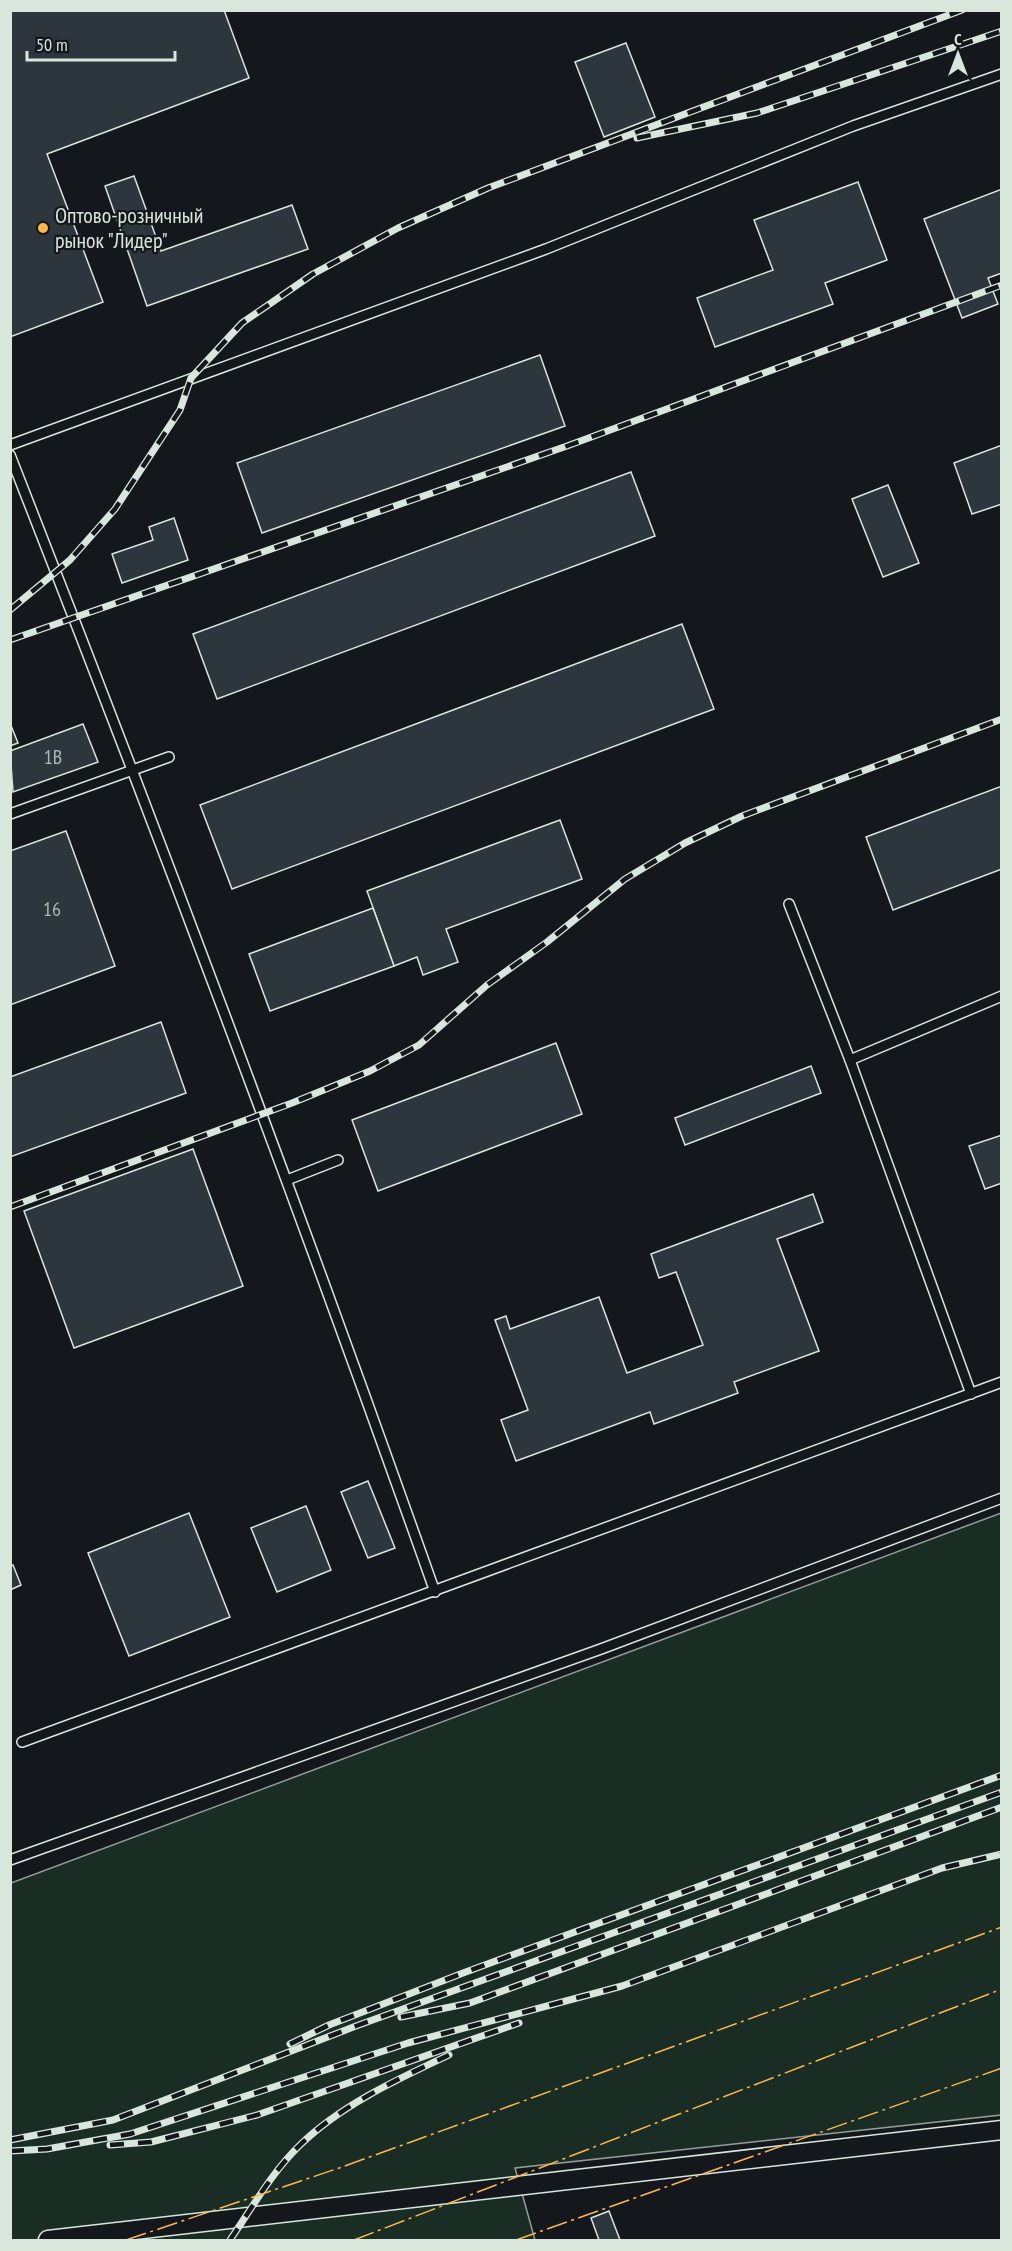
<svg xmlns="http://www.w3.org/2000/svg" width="1012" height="2251" viewBox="0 0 1012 2251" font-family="'PT Sans Narrow',sans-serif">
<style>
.green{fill:#1a2d24;stroke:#939e99;stroke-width:1.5}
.building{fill:#2c363c;stroke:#d8e6dc;stroke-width:1.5}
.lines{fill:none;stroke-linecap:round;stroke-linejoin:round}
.service-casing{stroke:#d8e6dc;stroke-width:12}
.minor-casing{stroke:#d8e6dc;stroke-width:21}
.service{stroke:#14181c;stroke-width:9}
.minor{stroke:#14181c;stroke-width:18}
.rail-casing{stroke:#d8e6dc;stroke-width:7}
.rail{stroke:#14181c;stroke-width:4.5;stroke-dasharray:14;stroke-linecap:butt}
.power{stroke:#ffb74d;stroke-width:1.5;stroke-dasharray:21 4.5 3 4.5;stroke-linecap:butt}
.poi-dot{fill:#ffb74d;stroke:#14181c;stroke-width:2}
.labels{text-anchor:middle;stroke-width:4.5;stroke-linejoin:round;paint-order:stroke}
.number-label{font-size:20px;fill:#adbab4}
.poi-label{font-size:22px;fill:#d8e6dc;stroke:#14181c;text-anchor:start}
</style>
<rect width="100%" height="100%" fill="#14181c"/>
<!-- green -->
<polygon class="green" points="1001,1513 1001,2115 515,2168 535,2240 11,2240 11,1883"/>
<!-- building -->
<g class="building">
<polygon points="10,10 224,10 249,78 47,154 103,302 10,337"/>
<polygon points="626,43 655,117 604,137 575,62"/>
<polygon points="134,176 161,251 292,205 308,249 147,306 105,186"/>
<polygon points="858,182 887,260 825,283 833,304 715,347 697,298 773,270 754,220"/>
<polygon points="1002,189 1002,273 988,278 998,304 962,318 924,219"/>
<polygon points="540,355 565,426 262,533 237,463"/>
<polygon points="1002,445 1002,504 972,514 954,463"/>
<polygon points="631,472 655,536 217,699 193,634"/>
<polygon points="888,485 919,563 883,577 852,499"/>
<polygon points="174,518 188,560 122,583 112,554 153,540 149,527"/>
<polygon points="682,624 714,709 232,889 200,805"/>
<polygon points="10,723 18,743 10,746"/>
<polygon points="83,724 98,762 13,792 10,751"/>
<polygon points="1002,786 1002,869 893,910 866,837"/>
<polygon points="560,820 582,879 446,929 458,962 423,975 417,957 394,966 367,891"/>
<polygon points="66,831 115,966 10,1005 10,851"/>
<polygon points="373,908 394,966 270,1011 249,954"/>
<polygon points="161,1022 186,1093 10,1157 10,1077"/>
<polygon points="556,1043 582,1114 378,1191 352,1120"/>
<polygon points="811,1066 821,1093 685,1145 675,1118"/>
<polygon points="1002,1135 1002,1183 985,1189 969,1146"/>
<polygon points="193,1149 243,1286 74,1348 24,1211"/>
<polygon points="813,1194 823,1222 777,1239 819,1351 734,1382 738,1393 654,1424 650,1412 516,1461 501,1420 528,1410 495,1320 506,1316 510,1329 599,1297 627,1373 703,1345 676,1272 659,1278 651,1254"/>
<polygon points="368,1481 395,1548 368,1558 341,1492"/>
<polygon points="306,1506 331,1570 277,1592 251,1528"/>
<polygon points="189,1513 230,1617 129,1656 88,1553"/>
<polygon points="13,1565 21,1585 10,1590 10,1566"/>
<polygon points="609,2211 620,2240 599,2240 591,2218"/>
</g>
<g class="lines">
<!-- service casing -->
<g class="service-casing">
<g id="service">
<polyline points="10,445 546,249 853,126 1002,74"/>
<path d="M 10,455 C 158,832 300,1210 435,1592"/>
<polyline points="10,814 169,757"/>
<polyline points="789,904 850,1060 971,1394"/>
<polyline points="850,1060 1002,996"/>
<polyline points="287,1180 338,1160"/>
<polyline points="22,1742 1002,1382"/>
<polyline points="10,1860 601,1649 1002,1498"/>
</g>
</g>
<!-- minor casing -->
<g class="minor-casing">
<polyline id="minor" points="48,2240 1002,2130"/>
</g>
<!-- service -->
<use href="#service" class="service"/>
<!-- minor -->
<use href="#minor" class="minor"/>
<!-- rail casing -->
<g class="rail-casing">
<g id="rail">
<polyline points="637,138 757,113 1002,31"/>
<polyline points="10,610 70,560 115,509 180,410 191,378 242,323 313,274 398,228 488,188 962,10"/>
<polyline points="10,640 567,446 1002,285"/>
<polyline points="10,1207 292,1103 370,1071 419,1045 487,985 547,942 625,879 685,843 742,816 1002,719"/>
<polyline points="401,2017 470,2003 1002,1807"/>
<polyline points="290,2044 329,2025 463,1973 1002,1775"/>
<polyline points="10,2140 113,2120 356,2026 1002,1792"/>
<polyline points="110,2145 151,2142 257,2115 519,2023"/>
<polyline points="10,2151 47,2149 130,2134 408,2043 622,1986 942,1868 1002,1854"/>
<path d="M 230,2240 C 252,2208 272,2172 300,2145 C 341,2105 398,2079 449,2055"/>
</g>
</g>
<!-- rail -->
<use href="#rail" class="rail"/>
<!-- power -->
<g class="power">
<polyline points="126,2240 342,2167 1002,1927"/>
<polyline points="354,2240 1002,1989"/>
<polyline points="516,2240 1002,2068"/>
</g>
</g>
<!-- markers -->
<circle class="poi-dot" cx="43" cy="228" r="6"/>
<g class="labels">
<!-- number labels -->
<g class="number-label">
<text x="53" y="764">1В</text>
<text x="52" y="916">16</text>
</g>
<!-- poi labels -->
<g class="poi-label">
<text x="55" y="223">Оптово-розничный<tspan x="55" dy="25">рынок "Лидер"</tspan></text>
</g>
</g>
<!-- border -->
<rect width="1012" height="2251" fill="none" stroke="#d8e6dc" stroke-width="24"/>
<!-- north arrow -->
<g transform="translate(958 54)" stroke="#14181c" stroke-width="4.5" paint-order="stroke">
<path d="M0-4.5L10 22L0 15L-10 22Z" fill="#d8e6dc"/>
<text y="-9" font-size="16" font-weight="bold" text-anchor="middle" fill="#d8e6dc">С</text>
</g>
<!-- scale -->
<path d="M27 51v9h148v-9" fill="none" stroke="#d8e6dc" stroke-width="3"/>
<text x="36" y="51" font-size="18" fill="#d8e6dc" stroke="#14181c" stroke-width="4.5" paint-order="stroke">50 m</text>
</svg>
